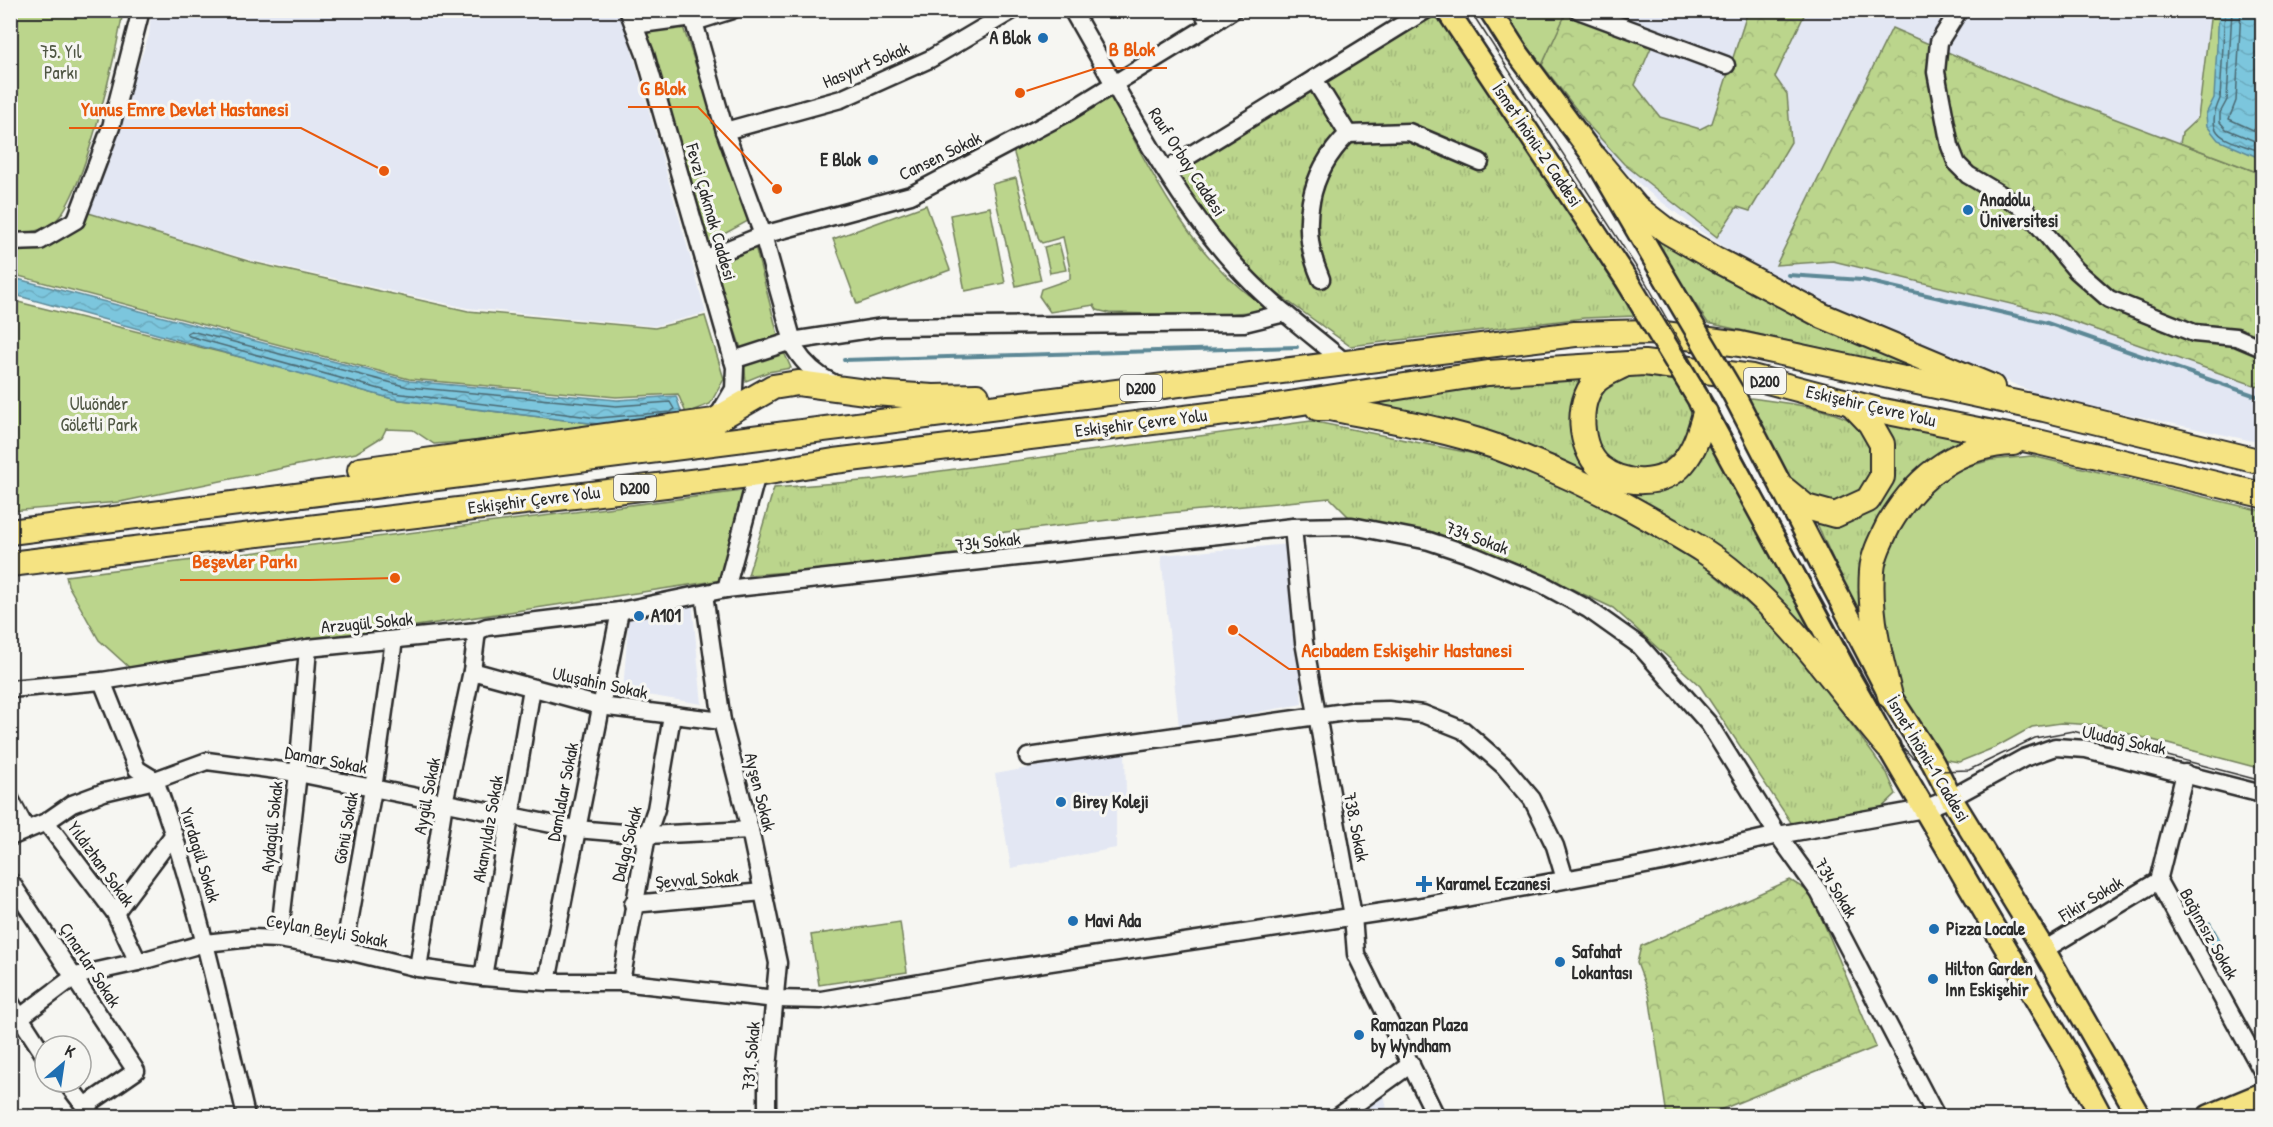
<svg xmlns="http://www.w3.org/2000/svg" width="2273" height="1127" viewBox="0 0 2273 1127" font-family="'Patrick Hand',sans-serif">
<style>
.built{fill:#e3e7f3}
.grass{fill:url(#grass-tufts);stroke:#73805c;stroke-width:1.5}
.forest{fill:url(#forest-crowns);stroke:#73805c;stroke-width:1.5}
.green{fill:#bbd58c;stroke:#73805c;stroke-width:1.5}
.water{fill:url(#water-waves);stroke:#5c8896;stroke-width:1.5}
.lines{fill:none;stroke-linecap:round;stroke-linejoin:round}
.shore{stroke:#4b6972;stroke-width:1.5}
.stream{stroke:#5c8896;stroke-width:4}
.minor-casing{stroke:#2b2b2b;stroke-width:21}
.major-casing{stroke:#2b2b2b;stroke-width:26}
.highway-casing{stroke:#2b2b2b;stroke-width:28}
.minor{stroke:#f6f6f2;stroke-width:16}
.major{stroke:#f5e382;stroke-width:21}
.highway{stroke:#f5e382;stroke-width:24}
.tram{stroke:#2b2b2b;stroke-width:1.5}
.major-bridge-casing{stroke:#2b2b2b;stroke-width:26;stroke-linecap:butt}
.major-bridge{stroke:#f5e382;stroke-width:21}
.poi-dot{fill:#1f6fb2;stroke:#f6f6f2;stroke-width:2}
.labels{text-anchor:middle;stroke-width:6;stroke-linejoin:round;paint-order:stroke}
.shield{fill:#f6f6f2;stroke:#686867;stroke-width:1.5}
.shield-label{font-size:16px;font-weight:bold;fill:#2b2b2b}
.poi-label{font-size:18px;font-weight:bold;fill:#2b2b2b;stroke:#f6f6f2;text-anchor:start}
.park-label{font-size:18px;fill:#4f5643;stroke:#f6f6f2}
.street-label{font-size:18px;fill:#2b2b2b;stroke:#f6f6f2}
.leader{fill:none;stroke:#e8590c;stroke-width:2}
.callout-dot{fill:#e8590c;stroke:#f6f6f2;stroke-width:2}
.callout-label{font-size:20px;text-anchor:middle;font-weight:bold;fill:#e8590c;stroke:#f6f6f2;stroke-width:6;stroke-linejoin:round;paint-order:stroke}
</style>
<defs>
<pattern id="grass-tufts" width="24" height="20" patternUnits="userSpaceOnUse" patternTransform="scale(1.5)"><rect width="24" height="20" fill="#bbd58c"/><path d="M3 7l-1-3M5 7V3M7 7l1-3M15 17l-1-3M17 17v-4M19 17l1-3" fill="none" stroke="#a1b779"/></pattern>
<pattern id="forest-crowns" width="20" height="18" patternUnits="userSpaceOnUse" patternTransform="scale(1.5)"><rect width="20" height="18" fill="#bbd58c"/><path d="M2 6a3 3 0 1 1 6 0M12 15a3 3 0 1 1 6 0" fill="none" stroke="#a1b779"/></pattern>
<pattern id="water-waves" width="16" height="10" patternUnits="userSpaceOnUse" patternTransform="scale(1.5)"><rect width="16" height="10" fill="#7cc6dd"/><path d="M0 5q4-4 8 0t8 0" fill="none" stroke="#6baabe"/></pattern>
</defs>
<rect width="100%" height="100%" fill="#f6f6f2"/>
<filter id="ink" filterUnits="userSpaceOnUse"><feTurbulence type="fractalNoise" baseFrequency=".0167" numOctaves="2"/><feDisplacementMap in="SourceGraphic" scale="12" xChannelSelector="R" yChannelSelector="G"/><feConvolveMatrix kernelMatrix="1 2 1 2 8 2 1 2 1" color-interpolation-filters="sRGB"/></filter>
<g filter="url(#ink)">
<!-- built -->
<g class="built">
<polygon points="151,11 621,11 706,313 654,326 467,308 251,260 86,212 149,35"/>
<polygon points="1495,11 2262,11 2262,443 2040,395 1816,301 1756,268 1700,231 1646,190 1596,144"/>
<polygon points="1290,544 1302,704 1179,727 1161,555"/>
<polygon points="692,601 702,704 623,691 629,614"/>
<polygon points="1125,750 1126,793 1116,811 1116,848 1011,868 995,774"/>
<polygon points="1384,1093 1388,1116 1351,1116"/>
</g>
<!-- grass -->
<g class="grass">
<polygon points="1438,11 1635,316 1584,318 1350,346 1271,289 1228,249 1174,171"/>
<polygon points="1638,219 1925,371 1708,323"/>
<polygon points="1589,374 1587,458 1657,484 1706,431 1830,660 1631,502 1527,445 1433,416 1364,401"/>
<path d="M 1618,374 L 1673,376 L 1680,387 L 1679,391 C 1682,394 1687,397 1689,401 C 1711,433 1638,504 1603,455 C 1600,450 1595,444 1594,439 C 1591,425 1594,407 1595,393 Z"/>
<path d="M 1744,397 C 1775,402 1872,408 1874,449 C 1875,463 1871,478 1869,491 L 1835,506 L 1801,496 Z"/>
<polygon points="1874,416 1974,440 1863,625 1813,515 1882,489"/>
<polygon points="1311,421 1485,456 1587,497 1704,566 1788,638 1887,773 1896,794 1877,812 1794,827 1700,686 1613,608 1514,562 1433,536 1354,522 1330,498 1168,513 998,533 982,550 919,562 748,575 774,488 874,480"/>
</g>
<!-- forest -->
<g class="forest">
<polygon points="1566,11 1653,43 1635,85 1660,117 1700,129 1712,123 1748,11 1806,11 1775,77 1787,94 1791,142 1750,211 1737,207 1717,237 1624,164 1590,127 1542,65"/>
<polygon points="1892,28 2012,80 2262,174 2262,388 2048,313 1833,261 1776,265"/>
<polygon points="1790,880 1811,893 1876,1047 1705,1116 1667,1116 1649,995 1637,963 1641,946"/>
</g>
<!-- green -->
<g class="green">
<path d="M 11,11 L 123,11 C 117,51 83,200 54,222 C 41,232 26,233 11,234 L 10,188 L 15,178 L 18,134 L 11,101 Z"/>
<polygon points="1501,11 1567,11 1542,65"/>
<polygon points="2211,11 2262,11 2262,174 2180,143 2182,133 2198,118"/>
<polygon points="681,21 748,221 706,244 639,27"/>
<path d="M 1111,96 C 1151,172 1191,258 1265,307 L 1261,311 L 1211,315 L 1109,313 L 1097,310 L 1094,305 L 1050,312 L 1039,296 L 1041,289 L 1070,279 L 1070,269 L 1063,237 L 1042,243 L 1039,240 L 1013,150 Z"/>
<polygon points="1016,178 1041,280 1016,286 992,184"/>
<polygon points="926,205 950,270 857,304 833,239"/>
<polygon points="990,207 1005,283 965,291 950,215"/>
<polygon points="82,211 251,262 468,311 655,328 705,316 724,379 710,404 686,413 678,394 616,397 409,379 11,274 10,245 40,244"/>
<polygon points="1059,243 1066,270 1050,273 1044,247"/>
<polygon points="755,246 780,343 743,354 713,266"/>
<polygon points="10,300 264,363 393,399 598,424 580,433 434,444 413,430 386,429 382,437 356,453 120,502 11,511"/>
<polygon points="783,350 791,368 768,372 746,381 744,361"/>
<polygon points="2032,456 2262,511 2262,769 2096,725 2061,723 2032,727 1996,747 1959,762 1941,759 1929,746 1897,683 1880,602 1882,561 1898,522 1926,490 1959,469 1991,460"/>
<polygon points="750,490 722,580 131,669 99,640 68,585 66,576"/>
<polygon points="900,922 907,972 819,985 811,935"/>
</g>
<!-- water -->
<g class="water">
<polygon points="2219,11 2262,11 2262,159 2218,140 2207,126 2206,114 2214,98"/>
<polygon points="10,277 409,381 617,400 676,396 683,417 598,424 393,399 11,294"/>
<polygon points="2210,922 2220,940 2211,951 2196,925"/>
</g>
<g class="lines">
<!-- shore -->
<g class="shore">
<path d="M 2225,10 L 2220,99 C 2201,140 2230,139 2262,152"/>
<polyline points="2232,10 2227,100 2220,113 2220,122 2226,129 2262,144"/>
<polyline points="2241,10 2236,101 2229,119 2262,134"/>
<polygon points="191,331 408,387 616,406 670,402 674,409 671,412 598,418 394,393 189,336 187,333"/>
</g>
<!-- stream -->
<g class="stream">
<polyline points="1788,275 1862,280 2047,323 2262,398"/>
<polyline points="844,360 1297,347"/>
</g>
<!-- minor casing -->
<g class="minor-casing">
<g id="minor">
<polyline points="628,10 645,54 735,367 734,389 718,416"/>
<path d="M 1072,10 C 1120,93 1171,194 1234,264 C 1267,302 1309,332 1347,364"/>
<polyline points="1578,10 1726,65"/>
<polyline points="1959,10 1939,42 1936,72 1950,146 1957,164 1968,175 2024,208 2076,270 2109,299 2194,333 2236,337 2262,348"/>
<polyline points="691,12 694,22 732,10"/>
<path d="M 694,22 L 725,131 L 763,235 L 795,349 C 805,365 816,375 833,383"/>
<polyline points="634,25 693,17"/>
<polyline points="1210,25 1233,10"/>
<polyline points="1314,79 1348,134 1409,132 1480,162"/>
<polyline points="725,131 841,99 930,59 1013,10"/>
<polyline points="1166,170 1426,10"/>
<polyline points="10,242 40,241 76,220 111,127 141,10"/>
<polyline points="704,259 763,235 911,195 1065,114 1210,25 1202,10"/>
<path d="M 1321,279 C 1298,227 1308,173 1348,134"/>
<polyline points="733,360 792,341 883,327 1244,323 1285,313"/>
<polyline points="1293,527 1304,642 1353,916 1356,954 1436,1116"/>
<polyline points="726,589 757,474"/>
<polyline points="704,594 722,721 750,830 778,963 767,1079 767,1116"/>
<polyline points="472,671 600,706 722,721"/>
<polyline points="102,681 137,769 155,780"/>
<polyline points="10,689 102,681 308,648 477,631 487,627 620,611 726,589 1293,527 1352,526 1429,541 1474,556 1542,584 1588,609 1640,646 1709,724 1778,835 1819,892 1936,1116"/>
<polyline points="1028,757 1352,711 1388,710 1423,714 1463,730 1504,766 1532,799 1555,846 1565,879"/>
<polyline points="2185,773 2158,881 2262,1071"/>
<path d="M 155,780 C 195,890 220,1003 246,1116"/>
<polyline points="10,799 26,829"/>
<polyline points="46,822 115,913 138,962"/>
<polyline points="10,837 46,822 72,804 104,792 155,780 207,761 298,773 576,829 647,835 750,830"/>
<polyline points="10,881 136,1071 85,1106"/>
<polyline points="633,904 763,892"/>
<polyline points="115,913 174,834"/>
<polyline points="279,939 298,773 308,648"/>
<polyline points="344,950 373,789 394,640"/>
<polyline points="2044,950 2158,881"/>
<polyline points="418,968 444,803 472,671 477,631"/>
<polyline points="483,977 532,688"/>
<polyline points="547,982 620,611"/>
<polyline points="621,982 647,835 656,809 672,716"/>
<polyline points="10,1002 45,1056"/>
<polyline points="10,1025 75,976 138,962 205,943 251,938 279,939 344,950 418,968 483,977 547,982 621,982 776,999 821,1000 979,973 1416,907 1662,862 1778,835 1924,809 1951,798 2024,758 2055,747 2086,749 2262,794"/>
<polyline points="66,1082 92,1116"/>
<polyline points="1339,1116 1411,1064"/>
</g>
</g>
<!-- major casing -->
<g class="major-casing">
<g id="major">
<polyline points="1447,10 1626,279"/>
<polyline points="1490,10 1516,51 1595,158 1661,271"/>
<polyline points="1733,393 1890,696 1933,763 1951,798 2044,950 2139,1116"/>
<polyline points="1700,403 1888,747 2068,1054 2101,1116"/>
<polyline points="2209,1116 2262,1094"/>
</g>
</g>
<!-- highway casing -->
<g class="highway-casing">
<g id="highway">
<polyline points="1595,158 1636,207 1667,231 1717,260 1823,316 1992,387"/>
<path d="M 1622,366 C 1614,370 1601,375 1595,382 C 1576,403 1579,448 1600,467 C 1623,486 1663,487 1683,463 C 1695,449 1700,431 1705,413"/>
<path d="M 1318,408 L 1330,408 C 1385,419 1441,428 1494,446 C 1551,467 1606,493 1659,524 C 1684,539 1712,554 1735,574 C 1795,623 1838,689 1888,747"/>
<polyline points="360,470 714,421 773,387 798,383 873,393 933,397 977,396"/>
<polyline points="1784,489 1806,507 1835,515 1868,500 1882,477 1882,444 1870,423 1851,403"/>
<polyline points="10,532 1575,334 1649,332 1740,344 2044,409 2262,462"/>
<polyline points="10,564 757,474 834,461 1258,409 1488,373 1644,363 1752,377 1878,410 2038,442 2262,495"/>
<path d="M 1890,696 C 1879,654 1869,615 1872,571 C 1873,555 1882,538 1889,524 C 1917,477 1957,445 2013,443"/>
</g>
</g>
<!-- minor -->
<use href="#minor" class="minor"/>
<!-- major -->
<use href="#major" class="major"/>
<!-- highway -->
<use href="#highway" class="highway"/>
<!-- tram -->
<polyline class="tram" points="1470,10 1644,279 1715,403 1858,671 1900,744 1912,757 1938,771 1969,770 2035,738 2073,731 2262,781"/>
<!-- major-bridge casing -->
<g class="major-bridge-casing">
<g id="major-bridge">
<polyline points="1661,271 1733,393"/>
<polyline points="1626,279 1699,400"/>
</g>
</g>
<!-- major-bridge -->
<use href="#major-bridge" class="major-bridge"/>
</g>
</g>
<!-- markers -->
<g class="poi-dot">
<circle cx="1043" cy="38" r="6"/>
<circle cx="873" cy="160" r="6"/>
<circle cx="1968" cy="210" r="6"/>
<circle cx="639" cy="616" r="6"/>
<circle cx="1061" cy="802" r="6"/>
<path d="M1421 875h6v6h6v6h-6v6h-6v-6h-6v-6h6z"/>
<circle cx="1073" cy="921" r="6"/>
<circle cx="1934" cy="929" r="6"/>
<circle cx="1560" cy="962" r="6"/>
<circle cx="1933" cy="979" r="6"/>
<circle cx="1359" cy="1035" r="6"/>
</g>
<g class="labels">
<!-- shield labels -->
<g class="shield">
<rect x="1744" y="368" width="42" height="26" rx="4.5"/>
<rect x="1120" y="375" width="42" height="26" rx="4.5"/>
<rect x="614" y="475" width="42" height="26" rx="4.5"/>
</g>
<g class="shield-label">
<text x="1765" y="387">D200</text>
<text x="1141" y="394">D200</text>
<text x="635" y="494">D200</text>
</g>
<!-- poi labels -->
<g class="poi-label">
<text x="1031" y="44" text-anchor="end">A Blok</text>
<text x="861" y="166" text-anchor="end">E Blok</text>
<text x="1980" y="206">Anadolu<tspan x="1980" dy="21">Üniversitesi</tspan></text>
<text x="651" y="622">A101</text>
<text x="1073" y="808">Birey Koleji</text>
<text x="1436" y="890">Karamel Eczanesi</text>
<text x="1085" y="927">Mavi Ada</text>
<text x="1946" y="935">Pizza Locale</text>
<text x="1572" y="958">Safahat<tspan x="1572" dy="21">Lokantası</tspan></text>
<text x="1945" y="975">Hilton Garden<tspan x="1945" dy="21">Inn Eskişehir</tspan></text>
<text x="1371" y="1031">Ramazan Plaza<tspan x="1371" dy="21">by Wyndham</tspan></text>
</g>
<!-- park labels -->
<g class="park-label">
<text x="61" y="58">75. Yıl<tspan x="61" dy="21">Parkı</tspan></text>
<text x="99" y="410">Uluönder<tspan x="99" dy="21">Göletli Park</tspan></text>
</g>
<!-- street labels -->
<g class="street-label">
<text transform="translate(866 65) rotate(-23)" y="6">Hasyurt Sokak</text>
<text transform="translate(1537 145) rotate(56)" y="6">İsmet İnönü-2 Caddesi</text>
<text transform="translate(940 156) rotate(-26)" y="6">Cansen Sokak</text>
<text transform="translate(1187 162) rotate(57)" y="6">Rauf Orbay Caddesi</text>
<text transform="translate(711 212) rotate(74)" y="6">Fevzi Çakmak Caddesi</text>
<text transform="translate(1871 406) rotate(13)" y="6">Eskişehir Çevre Yolu</text>
<text transform="translate(1141 423) rotate(-7)" y="6">Eskişehir Çevre Yolu</text>
<text transform="translate(534 500) rotate(-7)" y="6">Eskişehir Çevre Yolu</text>
<text transform="translate(1477 538) rotate(20)" y="6">734 Sokak</text>
<text transform="translate(988 542) rotate(-6)" y="6">734 Sokak</text>
<text transform="translate(367 623) rotate(-5)" y="6">Arzugül Sokak</text>
<text transform="translate(600 683) rotate(12)" y="6">Uluşahin Sokak</text>
<text transform="translate(2124 740) rotate(12)" y="6">Uludağ Sokak</text>
<text transform="translate(1928 759) rotate(59)" y="6">İsmet İnönü-1 Caddesi</text>
<text transform="translate(326 760) rotate(11)" y="6">Damar Sokak</text>
<text transform="translate(563 792) rotate(-79)" y="6">Damlalar Sokak</text>
<text transform="translate(760 792) rotate(76)" y="6">Ayşen Sokak</text>
<text transform="translate(427 796) rotate(-79)" y="6">Aygül Sokak</text>
<text transform="translate(272 827) rotate(-84)" y="6">Aydagül Sokak</text>
<text transform="translate(1356 827) rotate(79)" y="6">738. Sokak</text>
<text transform="translate(346 828) rotate(-80)" y="6">Gönü Sokak</text>
<text transform="translate(488 829) rotate(-80)" y="6">Akanyıldız Sokak</text>
<text transform="translate(627 844) rotate(-76)" y="6">Dalga Sokak</text>
<text transform="translate(200 855) rotate(73)" y="6">Yurdagül Sokak</text>
<text transform="translate(101 864) rotate(54)" y="6">Yıldızhan Sokak</text>
<text transform="translate(697 879) rotate(-5)" y="6">Şevval Sokak</text>
<text transform="translate(1836 888) rotate(59)" y="6">734 Sokak</text>
<text transform="translate(2091 899) rotate(-31)" y="6">Fikir Sokak</text>
<text transform="translate(327 931) rotate(10)" y="6">Ceylan Beyli Sokak</text>
<text transform="translate(2209 934) rotate(61)" y="6">Bağımsız Sokak</text>
<text transform="translate(90 965) rotate(57)" y="6">Çınarlar Sokak</text>
<text transform="translate(751 1056) rotate(-85)" y="6">731. Sokak</text>
</g>
</g>
<!-- callouts -->
<path class="leader" d="M1020 93L1097 68H1167M777 189L698 107H628M384 171L301 128H69M395 578L309 580H180M1233 630L1289 669H1524"/>
<g class="callout-dot">
<circle cx="1020" cy="93" r="6"/>
<circle cx="777" cy="189" r="6"/>
<circle cx="384" cy="171" r="6"/>
<circle cx="395" cy="578" r="6"/>
<circle cx="1233" cy="630" r="6"/>
</g>
<g class="callout-label">
<text x="1132" y="56">B Blok</text>
<text x="663" y="95">G Blok</text>
<text x="185" y="116">Yunus Emre Devlet Hastanesi</text>
<text x="245" y="568">Beşevler Parkı</text>
<text x="1407" y="657">Acıbadem Eskişehir Hastanesi</text>
</g>
<!-- margin -->
<rect width="2273" height="1127" fill="none" stroke="#f6f6f2" stroke-width="36"/>
<rect x="18" y="18" width="2237" height="1091" fill="none" stroke="#2b2b2b" stroke-width="2" filter="url(#ink)"/>
<!-- north arrow -->
<g transform="translate(63 1064) rotate(29)"><circle r="28" fill="#f6f6f2" stroke="#a5a5a2" stroke-width="1.5"/>
<path d="M0-4.5L10 22L0 15L-10 22Z" fill="#1f6fb2"/>
<text y="-9" font-size="16" font-weight="bold" text-anchor="middle" fill="#2b2b2b">K</text>
</g>
</svg>
